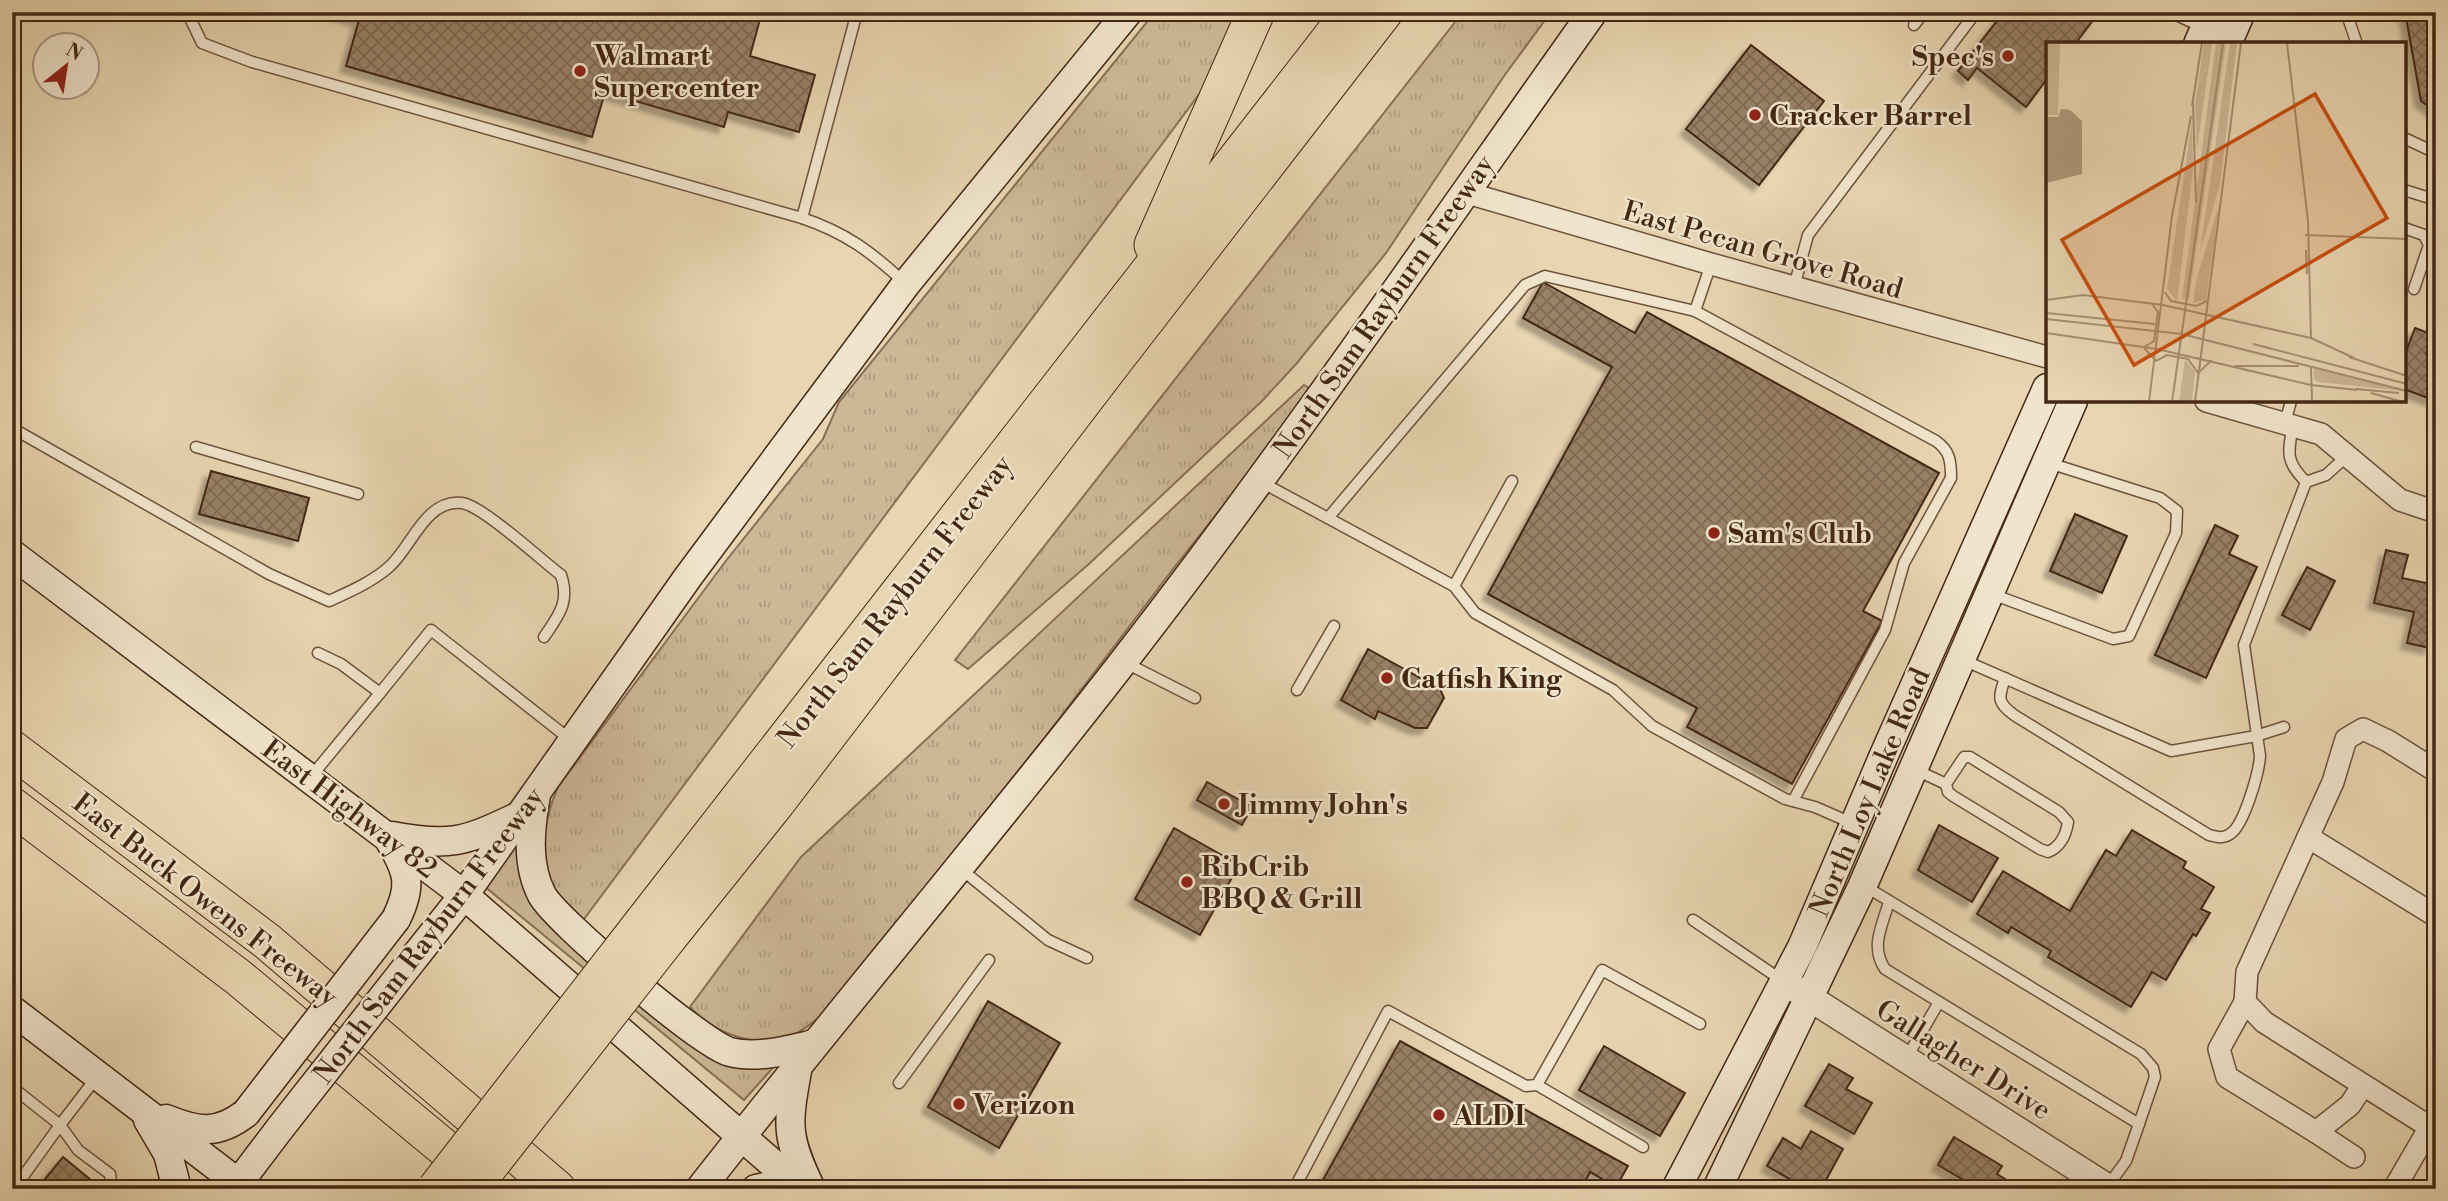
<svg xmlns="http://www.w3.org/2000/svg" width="2448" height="1201" viewBox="0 0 2448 1201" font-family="'Libre Bodoni',serif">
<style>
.grass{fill:url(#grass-tufts);stroke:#886f55;stroke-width:2}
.building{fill:url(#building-cross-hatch);stroke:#442714;stroke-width:2;filter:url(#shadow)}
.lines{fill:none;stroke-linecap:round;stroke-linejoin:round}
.service-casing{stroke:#6d523b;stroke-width:13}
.minor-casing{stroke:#6d523b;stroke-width:24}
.tertiary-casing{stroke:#6d523b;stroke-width:29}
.secondary-casing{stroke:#442714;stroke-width:31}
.motorway-casing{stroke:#442714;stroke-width:39}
.service{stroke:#f0e4cc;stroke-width:10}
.minor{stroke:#f0e4cc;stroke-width:21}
.tertiary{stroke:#f0e4cc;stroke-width:26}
.secondary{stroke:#f0e4cc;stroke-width:28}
.motorway{stroke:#e8d5b1;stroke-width:37}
.secondary-bridge-casing{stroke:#442714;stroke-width:31;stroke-linecap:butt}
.motorway-bridge-casing{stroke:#442714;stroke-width:39;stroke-linecap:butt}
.secondary-bridge{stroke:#f0e4cc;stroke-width:28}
.motorway-bridge{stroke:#e8d5b1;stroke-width:37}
.poi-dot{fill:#8f2418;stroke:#f0e4cc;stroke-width:2.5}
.labels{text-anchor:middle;stroke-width:5;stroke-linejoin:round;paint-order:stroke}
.poi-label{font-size:28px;font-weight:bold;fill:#442714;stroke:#f0e4cc;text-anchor:start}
.street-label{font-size:28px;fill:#442714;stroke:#f0e4cc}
.inset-road{fill:none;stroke:#a68f72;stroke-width:2}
.view{fill:#c74f0e;fill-opacity:0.15;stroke:#c74f0e;stroke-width:3.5}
.inset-edge{fill:none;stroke:#442714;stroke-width:3.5}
</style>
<defs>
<pattern id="grass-tufts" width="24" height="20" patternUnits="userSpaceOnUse" patternTransform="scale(1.75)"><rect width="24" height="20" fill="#ccb796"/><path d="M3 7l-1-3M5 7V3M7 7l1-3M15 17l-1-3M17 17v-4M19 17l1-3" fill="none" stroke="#b09d80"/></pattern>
<pattern id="building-cross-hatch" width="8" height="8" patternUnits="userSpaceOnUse" patternTransform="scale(1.75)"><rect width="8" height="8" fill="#998166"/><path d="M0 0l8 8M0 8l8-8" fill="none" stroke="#7e6a53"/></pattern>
<filter id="shadow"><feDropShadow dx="-6" dy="6" stdDeviation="2" flood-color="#0004"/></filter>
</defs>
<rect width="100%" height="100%" fill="#e8d5b1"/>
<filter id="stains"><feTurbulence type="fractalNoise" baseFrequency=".00286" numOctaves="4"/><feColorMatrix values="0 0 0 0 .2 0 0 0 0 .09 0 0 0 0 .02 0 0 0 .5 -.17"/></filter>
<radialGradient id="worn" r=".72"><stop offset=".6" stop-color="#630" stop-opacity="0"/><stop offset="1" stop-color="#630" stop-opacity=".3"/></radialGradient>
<!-- grass -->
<g class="grass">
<path d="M 1155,12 L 1257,12 L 1215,73 L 581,923 C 572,911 561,900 554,888 C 535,858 545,817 558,787 L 725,562 L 823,439 L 839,402 Z"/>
<polygon points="1463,12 1551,12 1504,76 1386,253 1297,363 1263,400 1090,563 968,669 955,660"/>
<path d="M 1304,385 L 1309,388 L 1260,459 L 1173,569 L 1042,741 L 824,1013 C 814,1021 804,1031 792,1035 C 754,1049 716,1034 690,1007 L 801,857 Z"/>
<polygon points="518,829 535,889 681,1024 779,1061 744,1100 478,881"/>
</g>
<!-- building -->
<g class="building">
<polygon points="330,12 762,12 750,56 815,75 799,132 728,112 724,127 605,92 592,137 346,66 359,20"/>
<polygon points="2004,12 2086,12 2094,19 2075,44 2047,44 2047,79 2026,107 1977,68 1968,80 1958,71"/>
<polygon points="2405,12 2436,12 2436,112 2421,101"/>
<polygon points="1751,45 1824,101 1759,185 1686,129"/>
<polygon points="1543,282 1635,333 1647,312 1939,473 1863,611 1882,621 1792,784 1687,727 1697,708 1488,594 1612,367 1523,318"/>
<polygon points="2415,328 2434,335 2426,354 2436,358 2436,401 2404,389 2404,357"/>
<polygon points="211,471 309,498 298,541 199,514"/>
<polygon points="2075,514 2127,536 2102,593 2050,571"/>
<polygon points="2215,525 2238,536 2229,554 2257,567 2206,678 2155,655"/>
<polygon points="2386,550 2408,555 2402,578 2436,585 2436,623 2430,648 2407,643 2414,612 2374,603"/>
<polygon points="2307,567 2335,581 2310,630 2282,615"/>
<polygon points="1368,649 1440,689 1444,698 1427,728 1415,728 1378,711 1375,719 1341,700"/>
<polygon points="1207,782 1252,807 1242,825 1197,800"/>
<polygon points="1939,825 1998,858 1972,902 1918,870"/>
<polygon points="1174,828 1239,865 1200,935 1135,899"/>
<polygon points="2132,830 2186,862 2183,868 2214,887 2201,909 2210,913 2196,936 2193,934 2166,980 2152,972 2131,1007 2048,957 2051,951 2011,927 2008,933 1977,914 2003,871 2070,911 2106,850 2116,856"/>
<polygon points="988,1001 1060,1043 999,1148 928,1107"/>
<polygon points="1400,1041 1628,1166 1616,1187 1590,1172 1581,1189 1318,1189"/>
<polygon points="1604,1046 1685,1093 1660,1136 1579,1090"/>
<polygon points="1829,1064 1853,1078 1846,1089 1872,1103 1854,1134 1805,1106"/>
<polygon points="1811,1131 1843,1149 1821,1189 1807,1189 1767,1166 1783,1138 1801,1149"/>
<polygon points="1954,1137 2002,1166 1997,1174 2015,1185 2013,1189 1979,1189 1938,1165"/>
<polygon points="63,1157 102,1189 37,1189"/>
</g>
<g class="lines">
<!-- service casing -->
<g class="service-casing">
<g id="service">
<path d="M 187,12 L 202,43 L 252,62 L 802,218 C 846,233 870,251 904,282"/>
<polyline points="2346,12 2357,44"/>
<polyline points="1914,25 1924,12"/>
<polyline points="2404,138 2436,153"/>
<polyline points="2404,190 2436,200"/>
<polyline points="802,218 857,12"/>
<polyline points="2404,228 2424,235 2429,245 2414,289"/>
<polyline points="1794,287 1808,235 1976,12"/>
<polyline points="1695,311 1711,264"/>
<polyline points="2285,423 2291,401"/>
<path d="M 2293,425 C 2288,453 2285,461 2306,482"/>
<path d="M 12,428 L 269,574 L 329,601 C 349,592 372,582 389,567 C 412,547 425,499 462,503 C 483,506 541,560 561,575 C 570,602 559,615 544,637"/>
<polyline points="196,447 358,494"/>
<polyline points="1261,482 1454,586 1475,613 1613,690 1652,726 1785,799 1815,807 1854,824"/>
<path d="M 1328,518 L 1525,285 L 1545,276 L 1695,311 L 1936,441 C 1950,451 1951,461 1951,478 L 1904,563 L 1885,630 L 1793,801"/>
<polyline points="1454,586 1512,481"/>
<polyline points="1992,594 2113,639 2129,636 2176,533 2177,511 2160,498 2049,463"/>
<polyline points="1961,659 2171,751 2256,736 2284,727"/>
<polyline points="1126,663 1195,698"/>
<path d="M 2005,678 C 1999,697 1996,702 2014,715 L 2209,835 C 2217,837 2223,839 2230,834 C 2244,826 2259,772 2260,756 L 2244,645 L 2306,482 L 2326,475 L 2347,456"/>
<polyline points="1297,690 1334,626"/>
<polyline points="380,693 431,630 572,741"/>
<path d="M 1914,769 L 1946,784 L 1964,757 L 1970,757 L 2059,812 L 2068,822 C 2066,835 2060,847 2048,852 L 2040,849 L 1953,796 L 1948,792 L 1946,784"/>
<polyline points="310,778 380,693 341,664 318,653"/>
<polyline points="961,869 1048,940 1087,958"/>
<path d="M 1863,885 L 2141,1054 L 2153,1068 L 2155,1077 L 2139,1124 L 1885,969 C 1870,947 1882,926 1889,902"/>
<polyline points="1693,920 1783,981"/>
<polyline points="1906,1059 1939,1002"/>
<polyline points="899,1083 989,960"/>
<polyline points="1537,1085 1643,1147"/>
<polyline points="12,1087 60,1125 96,1078"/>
<polyline points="2107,1187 2126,1161 2139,1124"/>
<polyline points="14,1189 60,1125 78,1150 110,1174 112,1189"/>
<polyline points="1294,1189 1388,1011 1526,1086 1537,1085 1602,970 1700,1024"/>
</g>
</g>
<!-- minor casing -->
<g class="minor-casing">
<g id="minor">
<polyline points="2183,12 2220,29"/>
<polyline points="1464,192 1711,264 2047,357"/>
<polyline points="2206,401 2321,434 2400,500 2436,512"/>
<polyline points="2436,771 2388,741 2363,729 2346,739 2333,782 2247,972 2245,1002 2264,1022 2436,1131"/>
<polyline points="2308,837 2436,916"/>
<polyline points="2245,1002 2219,1049 2227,1077 2316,1132 2350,1105 2363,1085"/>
<polyline points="2316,1132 2354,1157"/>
<polyline points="2394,1189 2430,1127"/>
</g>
</g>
<!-- tertiary casing -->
<g class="tertiary-casing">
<polyline id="tertiary" points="1791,986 2110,1189"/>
</g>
<!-- secondary casing -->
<g class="secondary-casing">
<g id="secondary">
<polyline points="2198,44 2212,12"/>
<polyline points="2227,44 2241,12"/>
<polyline points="12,554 464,895 802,1189"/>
<path d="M 536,795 C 530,828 526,865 542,895 C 556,921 703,1045 730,1052 C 757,1059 788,1050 814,1044"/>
<path d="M 392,836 C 449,847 465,842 517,817"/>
<path d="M 391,843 C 409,873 412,887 396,919"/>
<polyline points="417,954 464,895 688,577 906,284 1128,12"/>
<polyline points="12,1010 246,1189"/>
<path d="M 797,1071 C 787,1126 786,1137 811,1189"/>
<path d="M 166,1119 C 198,1132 218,1135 246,1113"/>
<polyline points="148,1120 168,1154 177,1189"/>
<polyline points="234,1189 281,1127"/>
<path d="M 700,1189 C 839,1011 985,840 1123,662 C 1287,451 1438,230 1593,12"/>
<polyline points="756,1189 771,1186 788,1189"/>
<polyline points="1676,1189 1802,947 1884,755 2047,388"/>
<polyline points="1717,1189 1862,887 2073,401"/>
</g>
</g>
<!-- motorway casing -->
<g class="motorway-casing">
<g id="motorway">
<polyline points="1153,245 1256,12"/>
<polyline points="12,749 268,942 557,1189"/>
<polyline points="12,806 238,977 483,1180"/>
<polyline points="644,921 1351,12"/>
<polyline points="667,939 776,803 1107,370 1384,12"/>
</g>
</g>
<!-- service -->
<use href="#service" class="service"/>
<!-- minor -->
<use href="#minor" class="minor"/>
<!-- tertiary -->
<use href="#tertiary" class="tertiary"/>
<!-- secondary -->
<use href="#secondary" class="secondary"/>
<!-- motorway -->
<use href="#motorway" class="motorway"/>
<!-- secondary-bridge casing -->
<g class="secondary-bridge-casing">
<g id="secondary-bridge">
<polyline points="246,1113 396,919"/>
<polyline points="281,1127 417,954"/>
</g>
</g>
<!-- motorway-bridge casing -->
<g class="motorway-bridge-casing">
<g id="motorway-bridge">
<polyline points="436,1189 644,921"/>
<polyline points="471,1189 667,939"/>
</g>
</g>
<!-- secondary-bridge -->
<use href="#secondary-bridge" class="secondary-bridge"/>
<!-- motorway-bridge -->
<use href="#motorway-bridge" class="motorway-bridge"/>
</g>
<!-- markers -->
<g class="poi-dot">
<circle cx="2008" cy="56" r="7"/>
<circle cx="580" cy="71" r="7"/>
<circle cx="1755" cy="115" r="7"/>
<circle cx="1714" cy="533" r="7"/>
<circle cx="1387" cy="678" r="7"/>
<circle cx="1224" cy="804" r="7"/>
<circle cx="1187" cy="882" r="7"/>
<circle cx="959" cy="1104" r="7"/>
<circle cx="1439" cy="1115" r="7"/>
</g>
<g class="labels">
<!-- poi labels -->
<g class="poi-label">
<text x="594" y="65">Walmart<tspan x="594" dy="32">Supercenter</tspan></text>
<text x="1994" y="66" text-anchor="end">Spec's</text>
<text x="1769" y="125">Cracker Barrel</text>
<text x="1728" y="543">Sam's Club</text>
<text x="1401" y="688">Catfish King</text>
<text x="1238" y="814">Jimmy John's</text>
<text x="1201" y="876">RibCrib<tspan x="1201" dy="32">BBQ &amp; Grill</tspan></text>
<text x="973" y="1114">Verizon</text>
<text x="1453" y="1125">ALDI</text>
</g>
<!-- street labels -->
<g class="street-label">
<text transform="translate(1763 249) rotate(16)" y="10">East Pecan Grove Road</text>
<text transform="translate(1383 306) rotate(-55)" y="10">North Sam Rayburn Freeway</text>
<text transform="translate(894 601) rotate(-52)" y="10">North Sam Rayburn Freeway</text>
<text transform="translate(1869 792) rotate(-67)" y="10">North Loy Lake Road</text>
<text transform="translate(350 808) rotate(37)" y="10">East Highway 82</text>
<text transform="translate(206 899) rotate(38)" y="10">East Buck Owens Freeway</text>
<text transform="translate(428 935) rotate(-53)" y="10">North Sam Rayburn Freeway</text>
<text transform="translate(1964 1059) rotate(32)" y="10">Gallagher Drive</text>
</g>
</g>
<!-- overview -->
<g transform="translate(2046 42)">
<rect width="360" height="360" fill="#e8d5b1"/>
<path d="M 158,1 L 166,1 L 151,107 L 149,63 ZM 170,1 L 180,1 L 143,258 L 136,257 ZM 184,1 L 191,1 L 174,142 L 154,210 ZM 146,80 L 147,127 L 131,259 L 121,247 ZM 174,160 L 160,258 L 147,261 L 150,239 ZM 139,318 L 149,330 L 146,360 L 133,360 ZM 268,325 L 359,349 L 272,340 L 268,337 Z" fill="#ccb796"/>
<path d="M 0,1 L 14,1 L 12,73 L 0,73 Z" fill="#ccb796"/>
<path d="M 15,67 L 24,68 L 36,79 L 36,132 L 0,141 L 0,75 L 12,75 Z" fill="#b09a7c"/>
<path class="inset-road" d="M 241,1 L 262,179 L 265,296M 147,61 L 150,160M 146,64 L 156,1M 259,193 L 361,197M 260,208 L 261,232M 119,250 L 125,259 L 150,264 L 163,258M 0,258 L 37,253 L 117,263 L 265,296 L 308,316M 0,271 L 109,282M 0,277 L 136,292 L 361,349M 0,291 L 111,307 L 265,343 L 311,348M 207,302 L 361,342M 98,305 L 108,299 L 112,270 L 106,262M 98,306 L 110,319 L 121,313 L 142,317 L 152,331 L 166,318M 303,315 L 361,334M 189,324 L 253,324M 265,325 L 266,360M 310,347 L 353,351M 325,351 L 357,360M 103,360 L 126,174 L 145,74M 126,360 L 177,1M 149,360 L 195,1"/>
<path class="view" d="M 269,52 L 341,176 L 88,323 L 16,198 Z"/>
<rect width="360" height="360" class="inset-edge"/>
</g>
<!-- margin -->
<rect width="2448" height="1201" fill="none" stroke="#e8d5b1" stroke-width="42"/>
<rect x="14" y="14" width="2420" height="1173" fill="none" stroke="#442714" stroke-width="3.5"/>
<rect x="21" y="21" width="2406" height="1159" fill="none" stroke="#442714" stroke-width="2"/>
<!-- north arrow -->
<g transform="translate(66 66) rotate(30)"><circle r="33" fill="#f0e4cc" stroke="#ab9882" stroke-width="2"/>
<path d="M0-5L12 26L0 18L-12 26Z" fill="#8f2418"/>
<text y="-10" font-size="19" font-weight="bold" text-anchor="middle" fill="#442714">N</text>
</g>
<rect width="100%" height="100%" filter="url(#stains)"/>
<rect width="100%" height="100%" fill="url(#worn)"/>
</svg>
